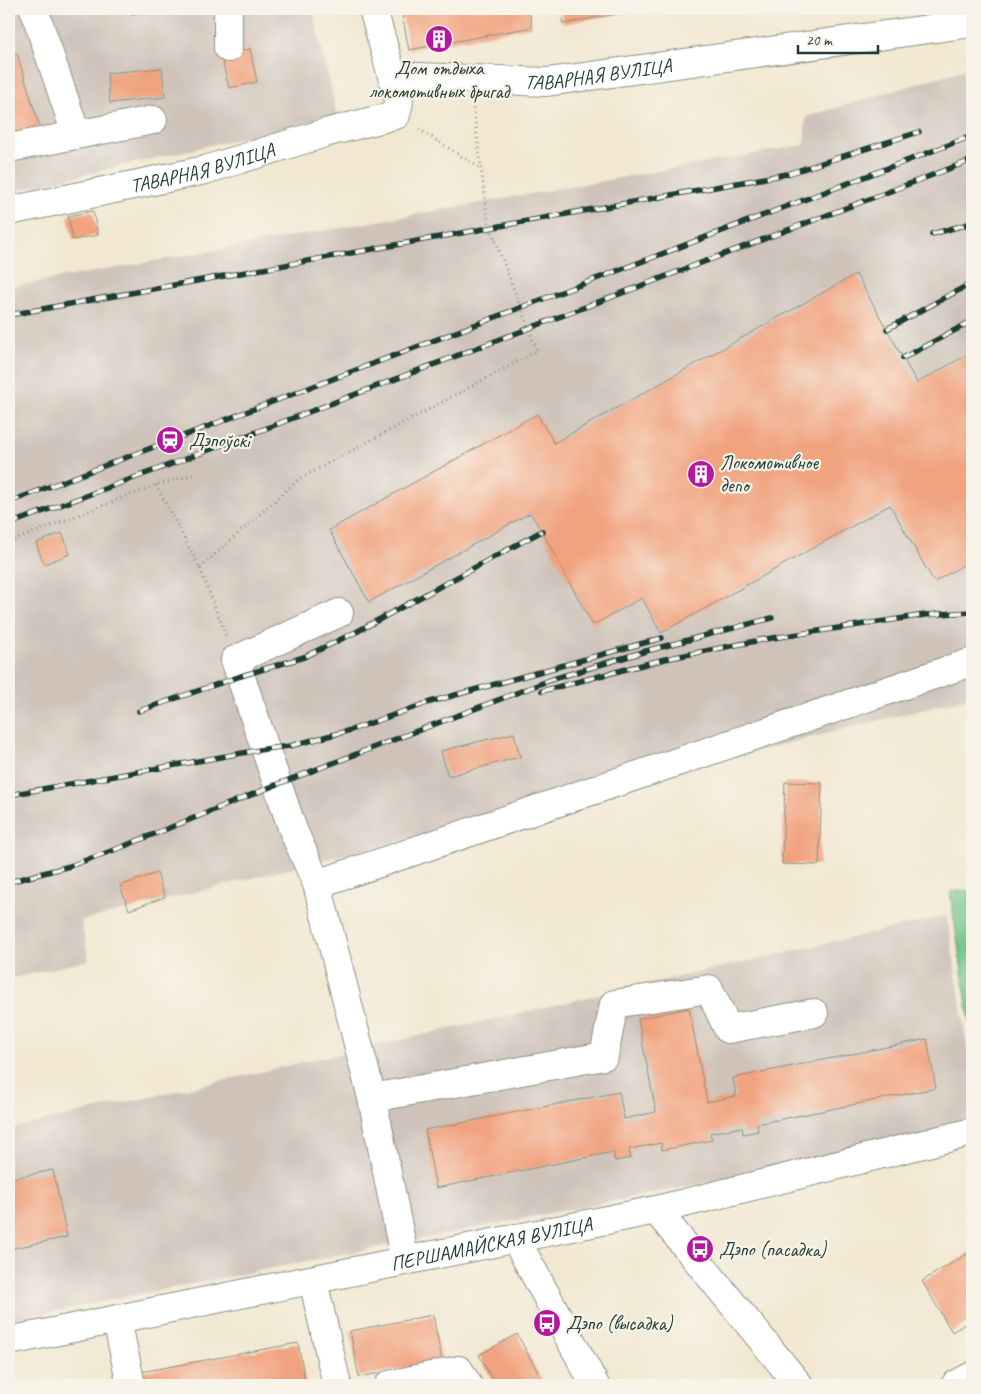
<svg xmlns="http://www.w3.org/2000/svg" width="981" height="1394" viewBox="0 0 981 1394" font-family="Caveat,sans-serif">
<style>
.industrial{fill:#cec2b9}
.green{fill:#76c98b;stroke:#4a8360}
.building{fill:#f1a27e}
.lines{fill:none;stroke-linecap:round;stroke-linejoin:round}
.minor-casing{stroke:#889282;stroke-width:30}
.path{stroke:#889282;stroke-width:3;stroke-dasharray:1 4;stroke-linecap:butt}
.minor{stroke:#fff;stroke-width:28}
.rail-casing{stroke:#1f3d34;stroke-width:5.5}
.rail{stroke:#f7f3e8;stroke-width:4;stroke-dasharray:11;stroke-linecap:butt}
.labels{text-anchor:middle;stroke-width:4.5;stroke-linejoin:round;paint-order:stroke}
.poi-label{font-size:20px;fill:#1f3d34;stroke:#f7f3e8;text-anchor:start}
.street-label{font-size:20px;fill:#1f3d34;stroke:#f7f3e8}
</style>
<rect width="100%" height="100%" fill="#f7f3e8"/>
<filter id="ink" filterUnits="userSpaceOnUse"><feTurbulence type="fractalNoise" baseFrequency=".02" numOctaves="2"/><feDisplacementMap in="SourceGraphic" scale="10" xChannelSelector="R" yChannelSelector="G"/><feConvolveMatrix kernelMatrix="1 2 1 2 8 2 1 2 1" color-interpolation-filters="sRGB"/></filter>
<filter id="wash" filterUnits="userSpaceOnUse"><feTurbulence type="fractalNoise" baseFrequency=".0096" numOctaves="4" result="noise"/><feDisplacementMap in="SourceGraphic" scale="20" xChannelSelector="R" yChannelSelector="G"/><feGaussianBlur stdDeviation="1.12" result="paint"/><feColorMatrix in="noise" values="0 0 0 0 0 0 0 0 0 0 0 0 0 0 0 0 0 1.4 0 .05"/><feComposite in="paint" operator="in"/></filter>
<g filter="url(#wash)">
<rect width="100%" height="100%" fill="#f2e8d1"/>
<!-- industrial -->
<g class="industrial">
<polygon points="9,9 312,9 331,88 337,116 9,192"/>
<polygon points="972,67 972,697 81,921 89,960 9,979 9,287 804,145 806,117"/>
<polygon points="947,916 972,1078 972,1130 9,1320 9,1129"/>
</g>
<!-- green -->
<polygon class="green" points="966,890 972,893 972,1038 950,892"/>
<g id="blocks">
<!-- building -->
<g class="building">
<polygon points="121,9 149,9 139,13 132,14"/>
<polygon points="401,9 529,9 532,27 409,50"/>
<polygon points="560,9 638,9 638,10 563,24"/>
<polygon points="250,49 257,82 229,88 221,56"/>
<polygon points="17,53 40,128 9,138 9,55"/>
<polygon points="162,68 165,97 110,103 107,73"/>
<polygon points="93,211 98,235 73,240 68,216"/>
<polygon points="856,274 917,383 972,352 972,560 934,582 890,505 661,633 642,598 593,625 556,558 542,531 530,513 369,602 329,530 537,414 554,443"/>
<polygon points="62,533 70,554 44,564 36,543"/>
<polygon points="514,733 520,757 448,776 441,751"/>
<polygon points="785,782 822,783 819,865 782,864"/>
<polygon points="157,873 165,897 129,910 120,886"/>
<polygon points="689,1008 707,1102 736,1096 733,1078 927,1039 936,1088 757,1124 758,1131 743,1134 742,1127 710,1133 712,1140 662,1150 661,1143 629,1149 631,1158 615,1161 613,1152 436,1188 425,1130 619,1092 624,1119 656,1112 638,1019"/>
<polygon points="53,1170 67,1237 9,1249 9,1179"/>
<polygon points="972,1251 972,1320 952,1332 922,1281"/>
<polygon points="433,1315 442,1361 359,1377 350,1331"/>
<polygon points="517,1334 545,1385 495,1385 479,1355"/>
<polygon points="298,1343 306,1385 143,1385 141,1372"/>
<polygon points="96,1381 96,1385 79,1385 79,1384"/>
</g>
</g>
</g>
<g filter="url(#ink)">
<use href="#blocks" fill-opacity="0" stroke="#889282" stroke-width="1"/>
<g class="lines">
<!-- minor casing -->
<g class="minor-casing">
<g id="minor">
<polyline points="34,9 76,134"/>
<polyline points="228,9 228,48"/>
<polyline points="373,9 392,76"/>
<polyline points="9,148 153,120"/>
<path id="s1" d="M 9,211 L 205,170 L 325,133 L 396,115 L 399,102 L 392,76 L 547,82 L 972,23"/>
<polyline points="339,613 235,660 293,830 317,884 372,1098 405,1261"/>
<polyline points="317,884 972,662"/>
<polyline points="372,1098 604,1056 614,1004 709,989 728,1029 814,1013"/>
<polyline points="656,1210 799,1385"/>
<polyline points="515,1238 595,1385"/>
<polyline points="313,1280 337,1385"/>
<polyline points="117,1320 131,1385"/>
<path id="s2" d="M 9,1341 L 656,1210 L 972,1132"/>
<polyline points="389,1385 459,1370 468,1385"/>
<polyline points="955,1385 972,1376"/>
</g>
</g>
<!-- path -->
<g class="path">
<polyline points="419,129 481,169"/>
<polyline points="156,485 200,568 226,636"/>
<polyline points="9,542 156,485 195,474"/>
<polyline points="200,568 299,479 537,351 488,221 473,105"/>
</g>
<!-- minor -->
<use href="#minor" class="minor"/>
<!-- rail casing -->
<g class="rail-casing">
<g id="rail">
<polyline points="932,234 972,223"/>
<polyline points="9,315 787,174 919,132"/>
<polyline points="887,329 972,283"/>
<polyline points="903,358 972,321"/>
<polyline points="9,502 972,136"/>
<polyline points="9,524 180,461 972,160"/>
<polyline points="542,691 665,659 766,639 925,615 972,612"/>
<polyline points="139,711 241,676 304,657 358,631 542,531"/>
<polyline points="9,795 265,749 290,746 351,730 430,702 662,638"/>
<polyline points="9,882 70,866 122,847 278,784 553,679 646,651 772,618"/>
</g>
</g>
<!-- rail -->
<use href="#rail" class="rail"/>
</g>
</g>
<!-- icons -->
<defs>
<g id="building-disc" transform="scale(1.4375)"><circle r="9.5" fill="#b5179e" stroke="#f7f3e8"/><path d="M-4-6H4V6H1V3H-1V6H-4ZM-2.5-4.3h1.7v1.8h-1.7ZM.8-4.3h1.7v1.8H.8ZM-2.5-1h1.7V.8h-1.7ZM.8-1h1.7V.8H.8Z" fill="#fff"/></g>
<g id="station-disc" transform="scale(1.4375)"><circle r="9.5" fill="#b5179e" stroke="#f7f3e8"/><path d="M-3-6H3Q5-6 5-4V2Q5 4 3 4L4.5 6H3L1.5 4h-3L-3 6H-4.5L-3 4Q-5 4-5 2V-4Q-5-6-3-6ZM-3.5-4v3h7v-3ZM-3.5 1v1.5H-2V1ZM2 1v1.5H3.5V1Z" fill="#fff"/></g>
<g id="bus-disc" transform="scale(1.4375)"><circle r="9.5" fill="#b5179e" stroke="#f7f3e8"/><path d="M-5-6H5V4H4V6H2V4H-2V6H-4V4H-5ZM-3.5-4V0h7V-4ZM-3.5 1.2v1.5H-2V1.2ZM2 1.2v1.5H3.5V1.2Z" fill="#fff"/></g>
</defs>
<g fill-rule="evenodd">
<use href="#building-disc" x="439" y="39"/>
<use href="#station-disc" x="170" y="440"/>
<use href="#building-disc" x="701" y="474"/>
<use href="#bus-disc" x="700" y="1249"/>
<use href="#bus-disc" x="547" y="1323"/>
</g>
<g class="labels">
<!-- poi labels -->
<g class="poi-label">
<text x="439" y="75" text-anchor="middle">Дом отдыха<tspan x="439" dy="23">локомотивных бригад</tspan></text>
<text x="189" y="447">Дэпоўскі</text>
<text x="720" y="469">Локомотивное<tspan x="720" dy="23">депо</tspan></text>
<text x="719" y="1256">Дэпо (пасадка)</text>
<text x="566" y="1330">Дэпо (высадка)</text>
</g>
<!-- street labels -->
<g class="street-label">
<text dy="7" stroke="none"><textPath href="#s1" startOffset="646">ТАВАРНАЯ ВУЛІЦА</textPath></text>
<text dy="7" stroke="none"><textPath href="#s1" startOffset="198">ТАВАРНАЯ ВУЛІЦА</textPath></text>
<text dy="7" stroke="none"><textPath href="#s2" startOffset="492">ПЕРШАМАЙСКАЯ ВУЛІЦА</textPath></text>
</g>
</g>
<!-- margin -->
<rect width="981" height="1394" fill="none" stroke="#f7f3e8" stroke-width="30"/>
<!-- scale -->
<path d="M798 45v8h80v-8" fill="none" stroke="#1f3d34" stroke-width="2.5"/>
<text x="806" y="45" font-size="15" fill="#1f3d34" stroke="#f7f3e8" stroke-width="4" paint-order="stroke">20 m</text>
</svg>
